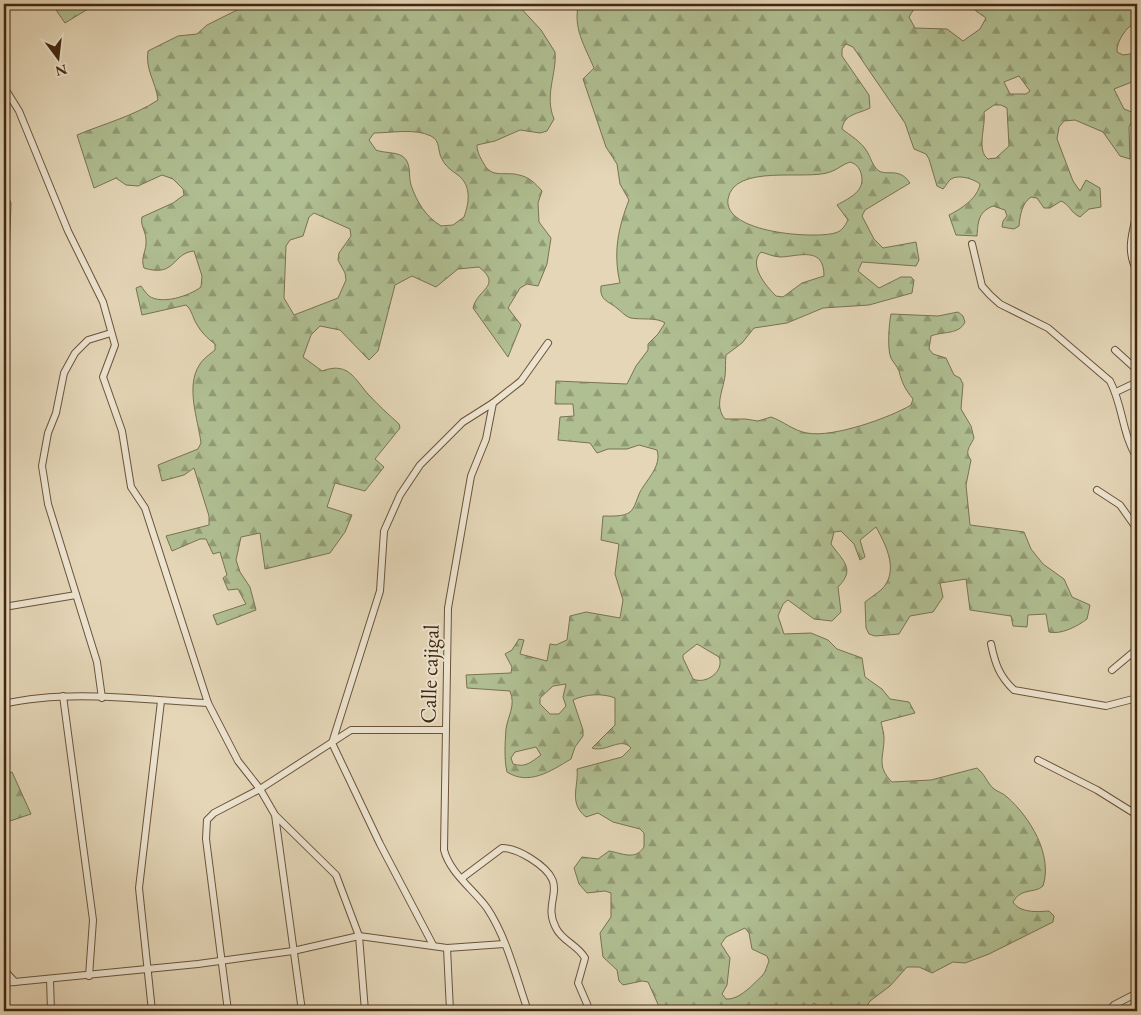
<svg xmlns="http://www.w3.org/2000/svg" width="1141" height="1015" viewBox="0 0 1141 1015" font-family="'EB Garamond',serif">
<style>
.forest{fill:url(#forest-firs);stroke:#787351;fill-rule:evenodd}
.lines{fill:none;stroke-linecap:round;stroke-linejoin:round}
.street-casing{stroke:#6a533a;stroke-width:8}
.street{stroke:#ede4d0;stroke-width:6}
.labels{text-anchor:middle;stroke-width:4;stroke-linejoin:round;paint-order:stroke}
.street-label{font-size:22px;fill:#412710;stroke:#ede4d0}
</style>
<defs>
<pattern id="forest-firs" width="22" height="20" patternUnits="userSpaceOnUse" patternTransform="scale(1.25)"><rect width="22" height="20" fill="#b0bf92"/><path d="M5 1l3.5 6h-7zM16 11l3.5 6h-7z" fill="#919b76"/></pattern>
</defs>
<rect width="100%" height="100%" fill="#e4d6b7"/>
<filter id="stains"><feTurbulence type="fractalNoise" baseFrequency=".004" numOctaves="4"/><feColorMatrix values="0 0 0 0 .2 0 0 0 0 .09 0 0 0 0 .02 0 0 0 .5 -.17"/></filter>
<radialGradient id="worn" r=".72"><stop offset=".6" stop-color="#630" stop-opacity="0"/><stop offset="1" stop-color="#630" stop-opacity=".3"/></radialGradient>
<!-- forest -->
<g class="forest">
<polygon points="59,4 96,4 65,23 54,7"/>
<path d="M 243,4 L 517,4 L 541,30 L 555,52 C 557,74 544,95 554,119 L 547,131 L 540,133 L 520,130 L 495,141 L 477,145 C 477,152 480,157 484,164 C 492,179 505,171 519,175 C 529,177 535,183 542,191 L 538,203 L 539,222 L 551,238 L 547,264 L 538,286 L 527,284 L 520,288 L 508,308 L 521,325 L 508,357 L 473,308 C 477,289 503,286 479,267 L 458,269 L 436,287 L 412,276 L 395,285 L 378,351 L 369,360 L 340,330 L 320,326 L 311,335 L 303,357 L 322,371 C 347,362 353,376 367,393 C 377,404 388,414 399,424 L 400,428 L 375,459 L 384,467 L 365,491 L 335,483 L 327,507 L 352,515 L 345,532 L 330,553 L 265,569 L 260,533 L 241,537 L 236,560 L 240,572 L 250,587 L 256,610 L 217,625 L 213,615 L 246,604 L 238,589 L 228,590 L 223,578 L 227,575 L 220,552 L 213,554 L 206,539 L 200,539 L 172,551 L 166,536 L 209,525 L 209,516 L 194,468 L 184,475 L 162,481 L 158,465 L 198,449 L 201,443 C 198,419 185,386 200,364 C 203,359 210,354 215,350 L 215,344 C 207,338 201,332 196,323 C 192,316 192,310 186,305 L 142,315 L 136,288 L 141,286 C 143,289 146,293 149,296 C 162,305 189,296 201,287 L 202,276 L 194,251 C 172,253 176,278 144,268 C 140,257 147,251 146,240 C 146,231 140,226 142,217 L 173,203 L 184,195 L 183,189 L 173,179 L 162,175 L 138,186 L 126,185 L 116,178 L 94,188 L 77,135 C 103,124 134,116 158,100 C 156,82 145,70 148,51 L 178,36 L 197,34 L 207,25 L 243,7 ZM 374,133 C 390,133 415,128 431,136 C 441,141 437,151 442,159 C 445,166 452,171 458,175 C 472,186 469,203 464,217 L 453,225 L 441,226 C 425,216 417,202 411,185 C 408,175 412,162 402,156 C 396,152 383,153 376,150 L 369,140 ZM 314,213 L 350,229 L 351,236 L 339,253 L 338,260 L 345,273 L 346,280 L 338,298 L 294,315 L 284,298 L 286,246 L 290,240 L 303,236 L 309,217 Z"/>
<path d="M 579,4 L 917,4 L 909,17 L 915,28 L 947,29 L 963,41 L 980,29 L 986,18 L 976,11 L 972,4 L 1137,4 L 1137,22 C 1127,25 1116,42 1117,52 L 1123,55 L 1137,53 L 1137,80 L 1114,89 L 1124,109 L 1137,114 L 1137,129 L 1131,123 L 1129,127 L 1130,159 L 1120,156 L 1103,132 L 1075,120 L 1064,121 L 1059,127 L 1057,139 L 1073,181 L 1080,191 L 1086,180 L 1100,188 L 1101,207 L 1089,209 L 1080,217 C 1071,213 1069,204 1061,201 L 1050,208 L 1044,208 L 1037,198 L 1031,197 C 1022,203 1020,215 1019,226 L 1014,229 L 1002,227 L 1003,221 L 1007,216 L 1005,210 L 993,206 C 978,212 978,222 977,236 L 956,235 L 949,215 C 961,209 978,198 980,184 C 974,179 959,174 951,179 C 948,181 946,186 943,189 L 937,186 L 929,159 L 926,154 L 914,149 L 905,123 L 853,47 L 846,44 L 842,49 L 842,56 L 869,95 L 870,108 C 858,114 844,114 842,129 C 850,135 861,142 866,150 C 871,157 872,166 879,171 C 888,176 899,167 910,183 L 865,210 L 862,216 L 874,239 L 883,248 L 916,242 L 919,260 L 916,266 L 862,262 L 858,271 L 879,288 L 901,277 L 911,277 L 914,280 L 912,293 L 869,305 L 823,308 L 787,323 L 754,328 L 742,343 L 726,355 C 725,362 726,369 725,376 C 723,391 714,406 725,419 L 745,419 L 758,421 L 771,417 C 783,421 794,431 807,433 C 833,438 889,418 911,405 L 913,399 C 905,389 902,383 899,371 C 897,366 893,362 891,358 C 887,350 889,323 891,314 L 938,316 L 958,312 L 963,316 L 965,322 C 959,335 943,331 931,336 L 929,349 L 933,354 L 946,358 L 954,375 L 960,378 L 963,384 L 961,409 L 971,426 L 974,438 C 970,447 964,451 971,460 L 966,485 L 970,525 L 1024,532 L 1031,549 L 1043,564 L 1064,579 L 1072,597 L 1090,605 L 1087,619 C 1078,626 1061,635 1049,632 L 1046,614 L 1028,615 L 1027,627 L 1013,626 L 1011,616 L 970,610 L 966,579 L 940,583 L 943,597 L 933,612 L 910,616 L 899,634 L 875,636 L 869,634 L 866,628 L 865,602 C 870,598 876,594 881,590 C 900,572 886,545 876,527 L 860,540 L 865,557 L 860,560 L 854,544 L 841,531 L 834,532 L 831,544 C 843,561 856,569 838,587 L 841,612 L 832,621 L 814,619 L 788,600 L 783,604 L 778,616 L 784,634 L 811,633 L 828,640 L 837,649 L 862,658 L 865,677 L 882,689 L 890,699 L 909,702 L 915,713 L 881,722 C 882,727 884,733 884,738 C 884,757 876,766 892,782 L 931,780 L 977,768 C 985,774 987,783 994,789 C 998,792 1003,793 1007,797 C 1030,817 1053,855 1043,886 C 1034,894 1022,887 1013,902 C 1020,913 1037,912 1049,911 L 1054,916 L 1053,922 L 989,954 L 965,963 L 953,962 L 932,973 L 919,967 L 907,967 L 890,986 L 870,1001 L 864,1011 L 824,1011 L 814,1003 L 808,1011 L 661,1011 L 648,982 L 642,981 L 623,985 L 619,981 L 617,970 L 603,957 L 600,933 L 611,917 L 611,893 L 605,891 L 587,893 L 579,884 L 574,868 L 582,857 L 598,859 L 609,851 C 622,853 635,861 644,847 L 644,833 L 640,829 L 613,822 L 598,813 L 586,817 C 568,803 579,786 577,769 L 622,757 L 631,748 C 621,736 606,753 592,748 L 615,725 L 615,698 C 603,693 585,694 573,700 L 583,730 L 583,736 L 575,747 L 571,759 C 551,771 529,786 507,772 C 504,759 505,743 506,729 C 508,715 516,706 510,691 L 467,688 L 466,675 L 511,673 L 512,667 L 505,654 L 512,650 L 519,639 L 524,640 L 520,654 L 547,661 L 550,644 L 556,645 L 567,640 L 570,616 L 586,612 L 620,618 L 623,600 L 615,574 L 619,544 L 601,540 L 603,516 C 610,516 624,517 630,512 C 635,508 637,498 640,492 C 647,479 662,466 657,450 L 639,445 L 627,449 L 608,449 L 597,453 L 590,443 L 558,440 L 560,417 L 574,416 L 573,404 L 555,404 L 556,381 L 627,384 L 636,366 L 648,350 L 648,344 L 658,334 L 665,323 C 657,317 641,320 631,318 C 626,317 622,312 618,309 C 609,301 599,301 601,286 L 620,283 C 613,253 618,228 629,200 L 620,184 L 617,164 L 606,147 L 583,79 L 594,68 C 585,47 572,26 579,4 ZM 1019,76 L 1030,91 L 1026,94 L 1010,94 L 1004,82 ZM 994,105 L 1001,105 L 1007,108 L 1009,146 L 996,158 L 988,159 C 976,150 986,127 984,112 ZM 850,162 C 856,164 859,167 861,173 C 866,191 851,197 837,205 L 848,220 C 845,226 842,231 835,233 C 814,239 723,233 728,199 C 734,163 806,181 830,172 C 837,170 843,164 850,162 ZM 761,252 C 768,254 774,257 781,257 C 800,256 824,246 824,276 L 802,283 L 783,297 L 776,296 C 766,286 748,265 761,252 ZM 697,644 L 719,657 C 725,671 706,685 693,679 L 683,658 L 683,655 ZM 566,684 L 563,697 L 566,706 L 559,714 L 550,714 L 540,704 L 540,698 L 553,686 ZM 536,747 L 541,755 C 531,762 526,768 513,764 L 511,758 L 515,752 ZM 745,928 L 749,933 L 752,949 L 767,956 L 769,961 C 767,965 766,972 762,976 C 753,984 740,1000 726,999 L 722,994 L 727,985 L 730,958 L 721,944 L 726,937 Z"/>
<polygon points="4,198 9,198 11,203 9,263 4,264"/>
<polygon points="12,772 31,814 4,823 4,774"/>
</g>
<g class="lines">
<!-- street casing -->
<g class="street-casing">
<g id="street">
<polyline points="4,87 19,111 68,231 103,302 115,345 103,377 122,431 131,487 145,508 208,703 238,761 260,789 275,815 302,1011"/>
<path d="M 1137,213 C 1132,234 1126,251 1137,271"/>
<path d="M 972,244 L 982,286 L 990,295 L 1000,304 L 1048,328 L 1110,381 C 1123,406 1122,434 1137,458"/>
<polyline points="1115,350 1137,370"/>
<polyline points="1116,392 1137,382"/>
<polyline points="1097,490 1120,505 1137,529"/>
<polyline points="4,607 76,595"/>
<path d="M 991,644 C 995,663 999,676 1014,690 L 1106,706 L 1137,698"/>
<polyline points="1112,670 1137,649"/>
<polyline points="63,696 93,920 89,976"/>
<polyline points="102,698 97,662 48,504 42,466 48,433 56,413 64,373 75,353 88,340 111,333"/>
<path d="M 4,704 C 67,689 142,700 208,703"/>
<polyline points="1038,760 1097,790 1137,815"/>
<polyline points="276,816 336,875 359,936 365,1011"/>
<path d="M 462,878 L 502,848 C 513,848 522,853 530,858 C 575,886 540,898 556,928 C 562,941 578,945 585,958 L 578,983 L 590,1011"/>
<polyline points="433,945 380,844 332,743 380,591 384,531 400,495 420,465 463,422 493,403"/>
<polyline points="447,948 450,1011"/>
<polyline points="4,970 15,982"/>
<polyline points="50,979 51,1011"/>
<polyline points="4,983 198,964 293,951 359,936 447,948 504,944"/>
<polyline points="152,1011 139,888 161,701"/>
<polyline points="228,1011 206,839 207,820 214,813 260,789 351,730 445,730"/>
<path d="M 528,1011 C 516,977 507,938 487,908 C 473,889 450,873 444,850 L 448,608 L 471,476 L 486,439 L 493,403 L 521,381 L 548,343"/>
<polyline points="1108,1011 1114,1005 1137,993"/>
</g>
</g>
<!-- street -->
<use href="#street" class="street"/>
</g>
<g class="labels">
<!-- street labels -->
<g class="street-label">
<text transform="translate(429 674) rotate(-88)" y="8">Calle cajigal</text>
</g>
</g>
<!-- margin -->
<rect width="1141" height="1015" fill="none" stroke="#e4d6b7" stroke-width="20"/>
<rect x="5" y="5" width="1131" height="1005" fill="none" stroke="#412710" stroke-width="2.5"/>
<rect x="10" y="10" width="1121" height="995" fill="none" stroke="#412710"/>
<!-- north arrow -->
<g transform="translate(58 58) rotate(165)" stroke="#ede4d0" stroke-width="4" paint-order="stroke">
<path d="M0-4L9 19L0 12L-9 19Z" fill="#412710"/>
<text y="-8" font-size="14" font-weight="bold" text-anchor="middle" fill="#412710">N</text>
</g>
<rect width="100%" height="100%" filter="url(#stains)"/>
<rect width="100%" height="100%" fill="url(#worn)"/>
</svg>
